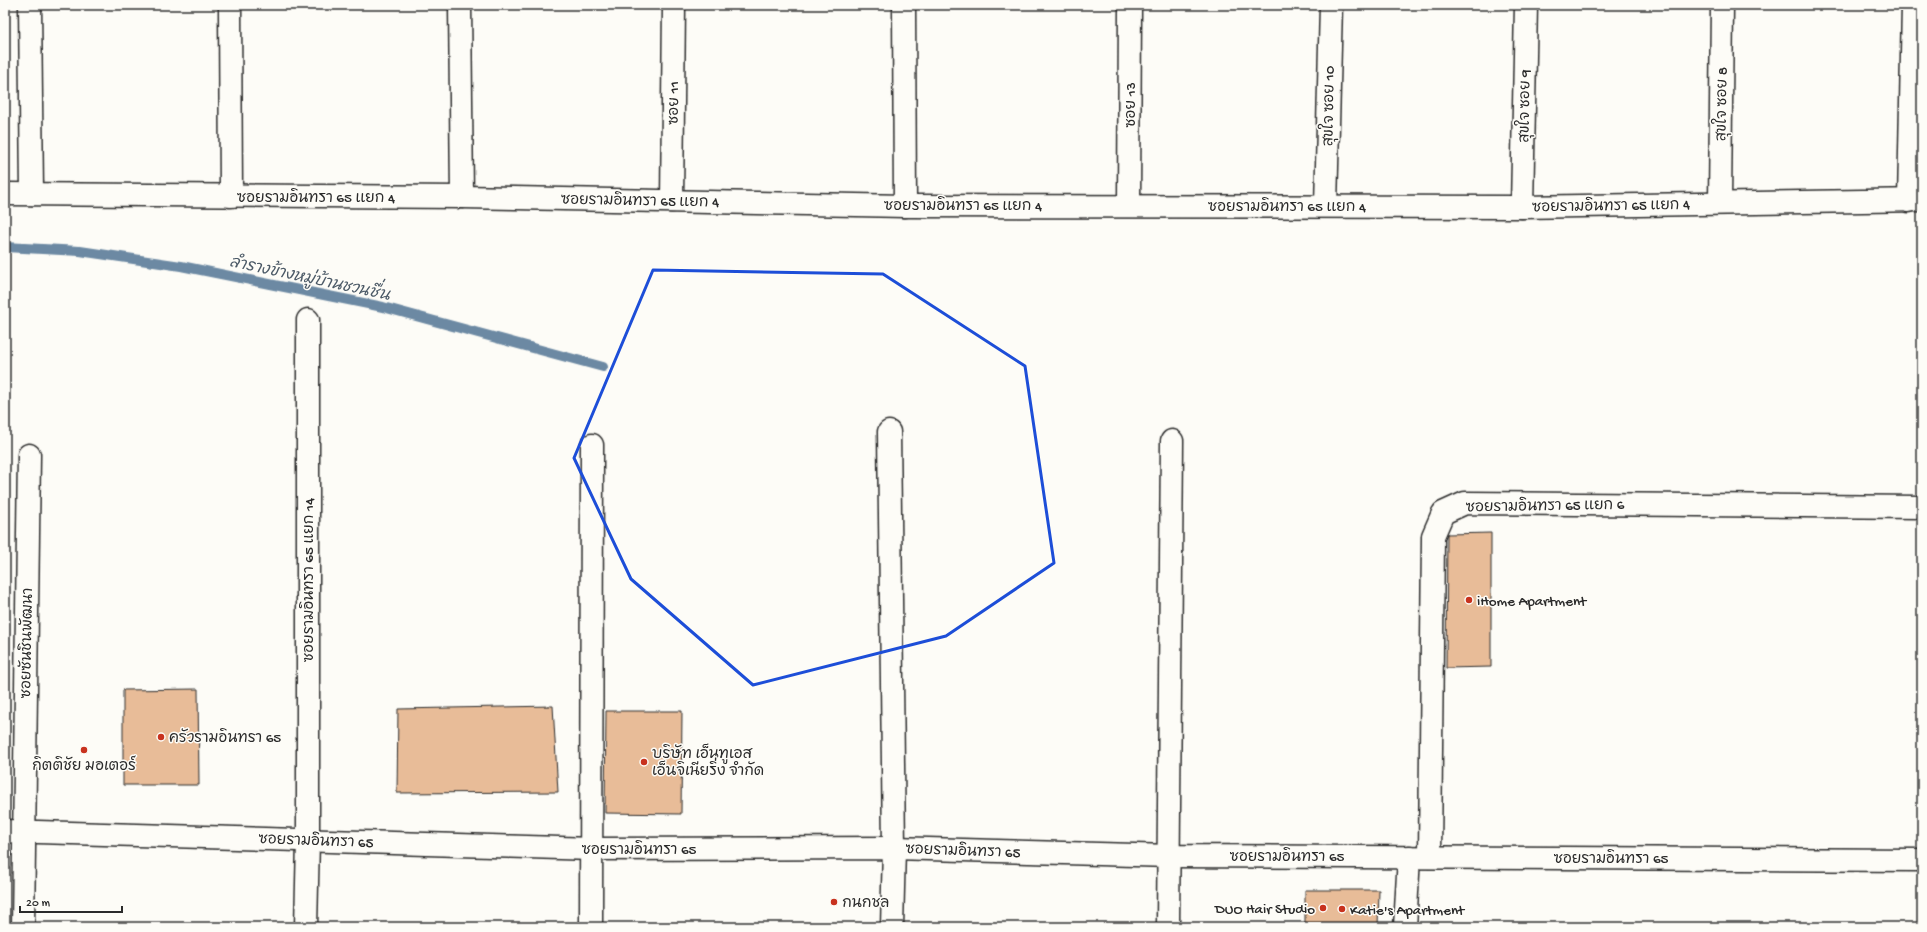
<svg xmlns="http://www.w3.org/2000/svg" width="1927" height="932" viewBox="0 0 1927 932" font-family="'Gochi Hand','Playpen Sans Thai',sans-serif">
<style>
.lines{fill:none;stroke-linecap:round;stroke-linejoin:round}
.stream{stroke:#6c89a3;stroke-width:10}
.building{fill:#e8bc98;stroke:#2b2b2b}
.minor-casing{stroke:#2b2b2b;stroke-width:25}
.minor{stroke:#fdfcf7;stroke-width:22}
.marked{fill:none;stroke:#1d4ed8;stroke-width:3;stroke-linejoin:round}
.poi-dot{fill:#c8321e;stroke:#fdfcf7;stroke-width:1.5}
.labels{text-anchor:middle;stroke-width:3;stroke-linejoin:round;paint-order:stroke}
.street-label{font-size:15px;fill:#2b2b2b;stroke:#fdfcf7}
.poi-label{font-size:15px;fill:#2b2b2b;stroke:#fdfcf7;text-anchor:start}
.water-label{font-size:16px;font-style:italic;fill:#4c5a67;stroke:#fdfcf7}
</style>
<rect width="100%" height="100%" fill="#fdfcf7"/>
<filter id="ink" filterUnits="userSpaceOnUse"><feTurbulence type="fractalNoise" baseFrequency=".025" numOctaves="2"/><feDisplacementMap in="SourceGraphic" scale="8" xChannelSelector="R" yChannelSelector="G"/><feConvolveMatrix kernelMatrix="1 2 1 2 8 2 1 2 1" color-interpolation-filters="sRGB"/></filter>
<g filter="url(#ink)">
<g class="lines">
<!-- stream -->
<polyline class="stream" points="5,247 80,251 181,266 383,307 603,367"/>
</g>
<!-- building -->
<g class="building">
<polygon points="1491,533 1491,667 1446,668 1447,534"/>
<polygon points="198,689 199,785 123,785 123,690"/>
<polygon points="553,706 558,792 397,793 398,709"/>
<polygon points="606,711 682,711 681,814 605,813"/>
<polygon points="1305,890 1379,890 1378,927 1305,927"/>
</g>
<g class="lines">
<!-- minor casing -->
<g class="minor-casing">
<g id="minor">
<polyline points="30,5 32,194"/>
<polyline points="230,5 231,196"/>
<polyline points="460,5 462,197"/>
<polyline points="904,5 905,206"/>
<polyline points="5,194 462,197 905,206 1522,207 1922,200"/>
<polyline points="672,201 674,5"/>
<polyline points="1909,201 1913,5"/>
<polyline points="1720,203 1722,5"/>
<polyline points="1129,205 1130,5"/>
<polyline points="1326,206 1331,5"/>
<polyline points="1522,207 1526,5"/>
<polyline points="889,432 894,848 892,927"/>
<polyline points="5,831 592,849 894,848 1170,856 1922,860"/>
<polyline points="1430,857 1433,536 1443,513 1465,503 1922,507"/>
<polyline points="23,927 29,455"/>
<polyline points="306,927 308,840 308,320"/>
<polyline points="591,927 592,445"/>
<polyline points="1168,927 1172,441"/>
<polyline points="1405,927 1409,857"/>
</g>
</g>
<!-- minor -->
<use href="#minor" class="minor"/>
</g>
</g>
<!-- marked area -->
<path class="marked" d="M 653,270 L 883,274 L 1025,366 L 1054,563 L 946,636 L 753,685 L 631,579 L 574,458 Z"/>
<!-- markers -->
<g class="poi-dot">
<circle cx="1469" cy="600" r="4"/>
<circle cx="161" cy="737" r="4"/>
<circle cx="84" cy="750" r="4"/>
<circle cx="644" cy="762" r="4"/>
<circle cx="834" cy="902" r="4"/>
<circle cx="1323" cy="908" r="4"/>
<circle cx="1342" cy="909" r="4"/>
</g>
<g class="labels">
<!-- street labels -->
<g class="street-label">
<text transform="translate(673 103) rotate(-89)" y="5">ซอย 11</text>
<text transform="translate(1721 104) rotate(-89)" y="5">สุขใจ ซอย 8</text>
<text transform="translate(1130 105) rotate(-90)" y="5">ซอย 13</text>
<text transform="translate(1328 106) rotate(-89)" y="5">สุขใจ ซอย 10</text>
<text transform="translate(1524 106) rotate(-89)" y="5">สุขใจ ซอย 9</text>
<text x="316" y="202">ซอยรามอินทรา 65 แยก 4</text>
<text transform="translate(640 200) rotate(1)" y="5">ซอยรามอินทรา 65 แยก 4</text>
<text x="963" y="210">ซอยรามอินทรา 65 แยก 4</text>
<text transform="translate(1611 205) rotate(-1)" y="5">ซอยรามอินทรา 65 แยก 4</text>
<text x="1287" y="211">ซอยรามอินทรา 65 แยก 4</text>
<text transform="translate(1545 505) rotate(-1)" y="5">ซอยรามอินทรา 65 แยก 6</text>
<text transform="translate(308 580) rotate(-90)" y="5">ซอยรามอินทรา 65 แยก 14</text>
<text transform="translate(26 643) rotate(-89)" y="5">ซอยซันชินพัฒนา</text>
<text transform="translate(316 840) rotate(2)" y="5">ซอยรามอินทรา 65</text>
<text x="639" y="854">ซอยรามอินทรา 65</text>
<text transform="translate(963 850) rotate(2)" y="5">ซอยรามอินทรา 65</text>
<text x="1287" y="861">ซอยรามอินทรา 65</text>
<text x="1611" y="863">ซอยรามอินทรา 65</text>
</g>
<!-- poi labels -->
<g class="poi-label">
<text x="1477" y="605">iHome Apartment</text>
<text x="169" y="742">ครัวรามอินทรา 65</text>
<text x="652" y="758">บริษัท เอ็นทูเอส<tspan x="652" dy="17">เอ็นจิเนียริ่ง จำกัด</tspan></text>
<text x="84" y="770" text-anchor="middle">กิตติชัย มอเตอร์</text>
<text x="842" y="907">กนกชล</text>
<text x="1315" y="913" text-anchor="end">DUO Hair Studio</text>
<text x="1350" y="914">Katie's Apartment</text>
</g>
<!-- water labels -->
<g class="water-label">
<text transform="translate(310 277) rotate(12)" y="6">ลำรางข้างหมู่บ้านชวนชื่น</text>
</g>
</g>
<!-- margin -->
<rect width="1927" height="932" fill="none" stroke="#fdfcf7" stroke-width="20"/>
<rect x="10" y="10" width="1907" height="912" fill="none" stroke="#2b2b2b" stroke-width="1.5" filter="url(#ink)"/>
<!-- scale -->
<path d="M20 906v6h102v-6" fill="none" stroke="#2b2b2b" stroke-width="2"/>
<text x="26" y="906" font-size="12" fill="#2b2b2b" stroke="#fdfcf7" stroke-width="3" paint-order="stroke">20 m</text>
</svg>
